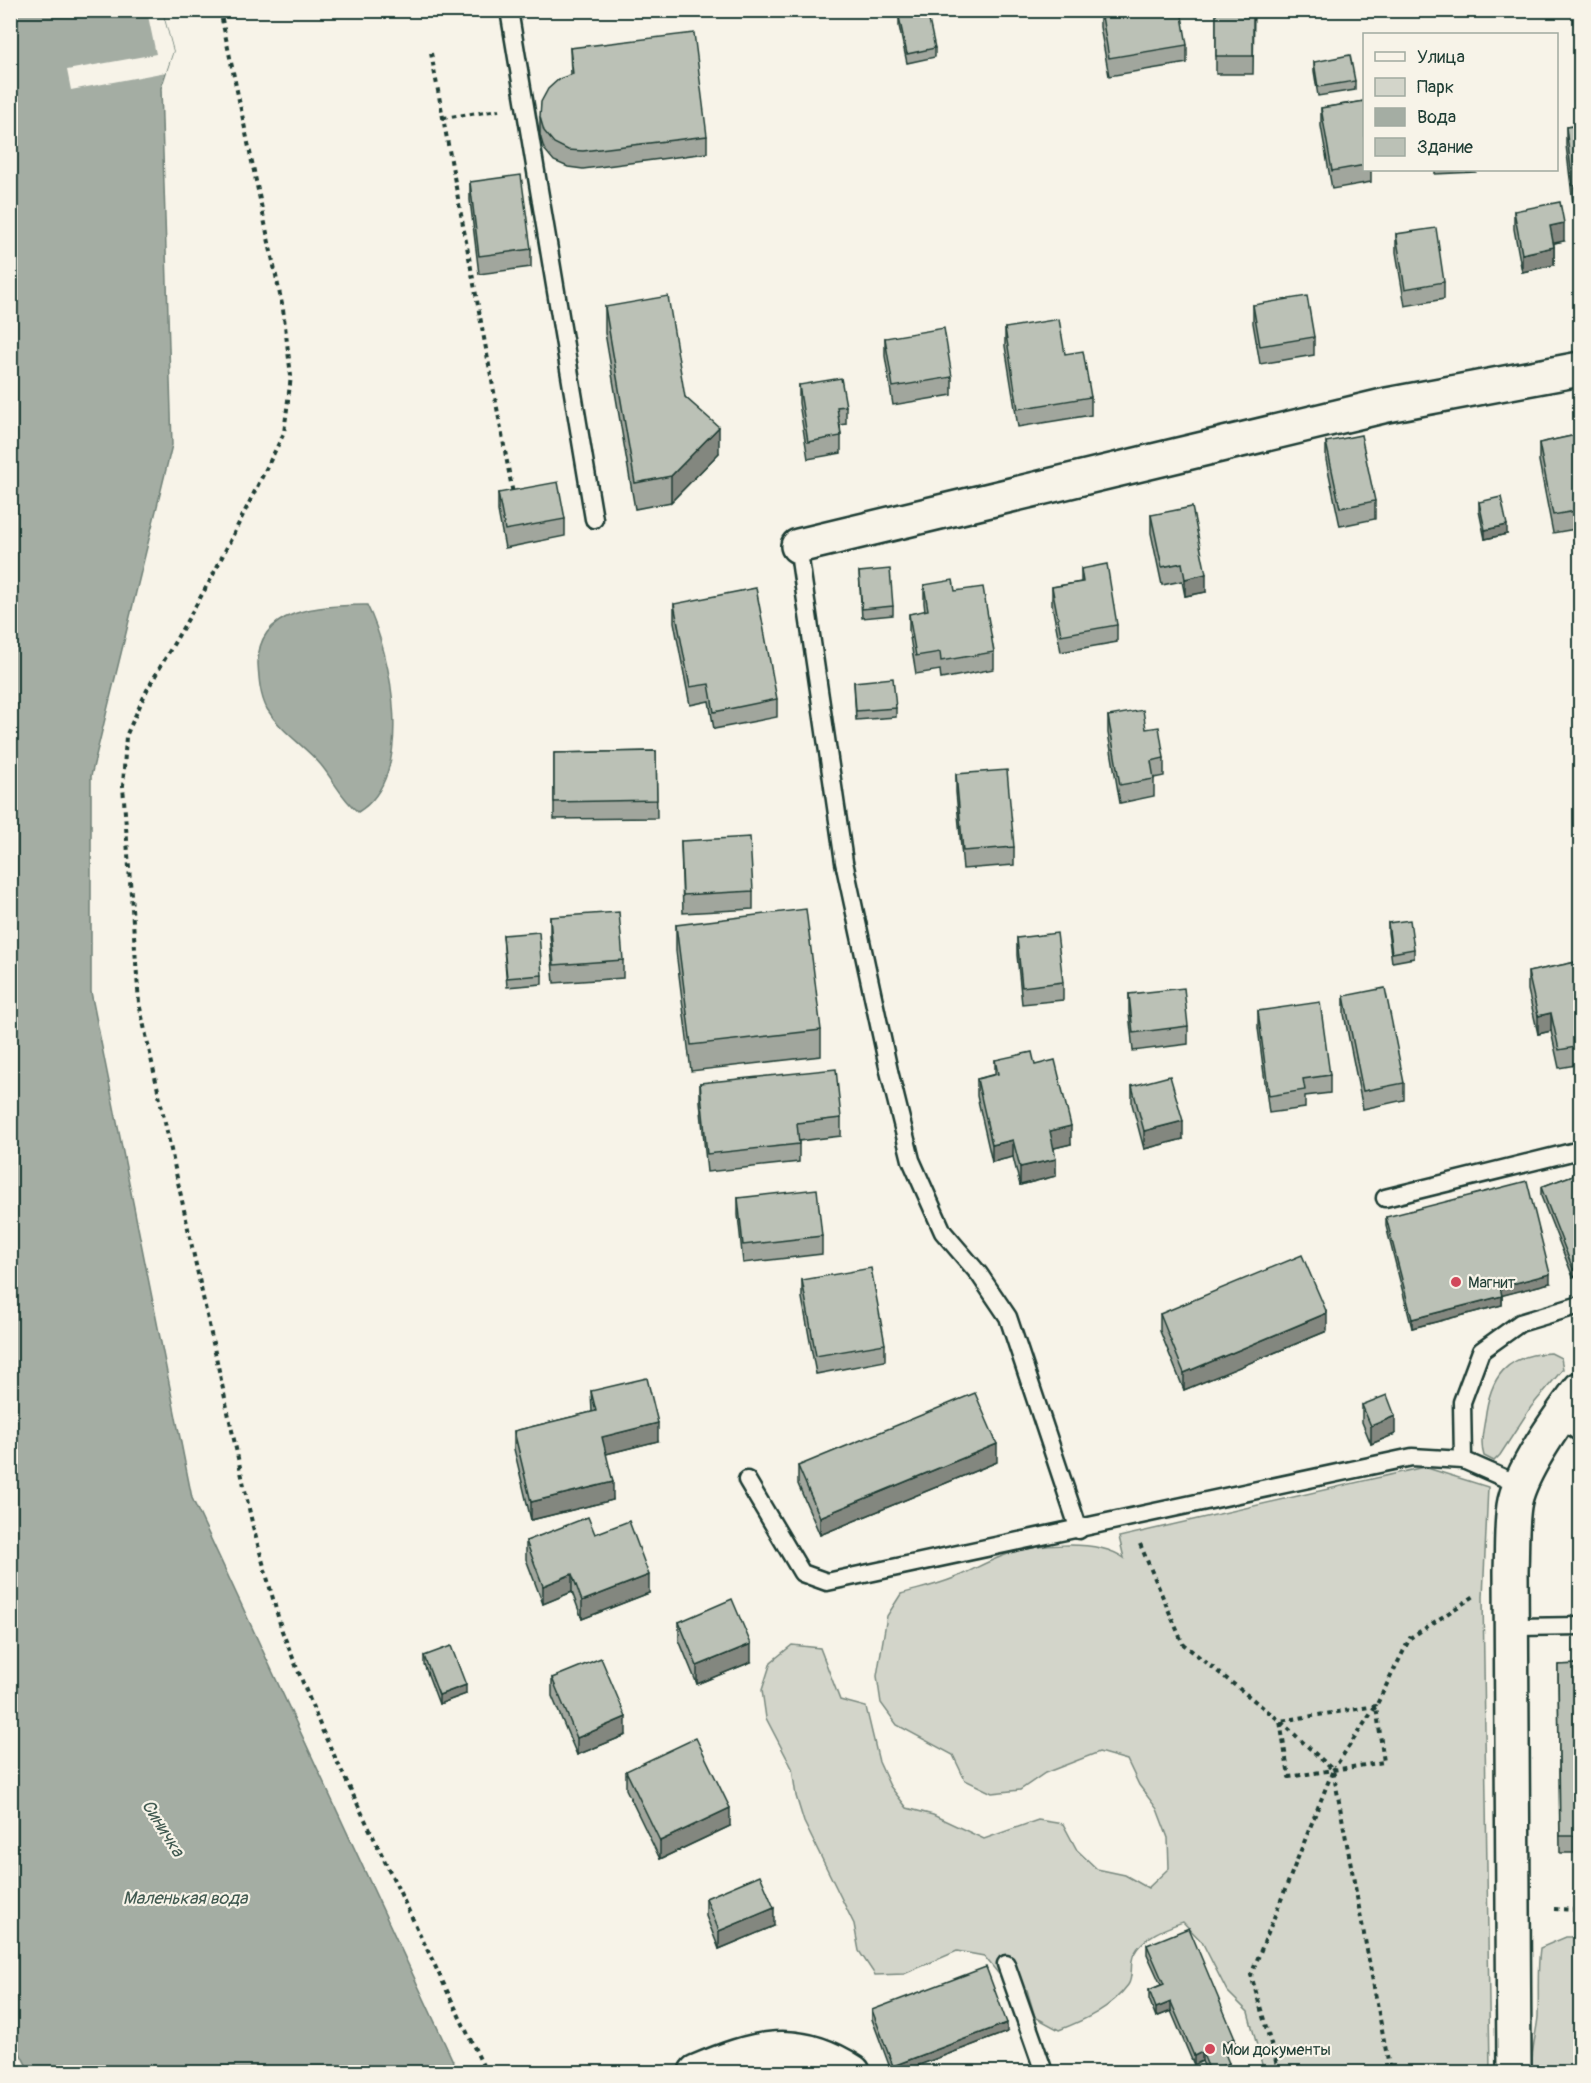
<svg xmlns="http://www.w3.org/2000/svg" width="1591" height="2083" viewBox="0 0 1591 2083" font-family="Pangolin,sans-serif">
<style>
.green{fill:#d3d5ca;stroke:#79897f;stroke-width:1.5}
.water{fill:#a4ada3;stroke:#6f8077;stroke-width:1.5}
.pier{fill:#f7f3e8}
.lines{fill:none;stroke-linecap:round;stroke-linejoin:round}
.service-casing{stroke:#1f3d34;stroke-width:21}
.minor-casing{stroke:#1f3d34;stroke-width:38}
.path{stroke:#1f3d34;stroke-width:4;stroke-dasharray:4.5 4.5;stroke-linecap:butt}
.service{stroke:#f7f3e8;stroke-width:16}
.minor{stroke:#f7f3e8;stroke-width:33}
.wall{fill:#a1a69d;stroke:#1f3d34;stroke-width:1.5}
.shaded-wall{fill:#83877f;stroke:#1f3d34;stroke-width:1.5}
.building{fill:#bbc1b6;stroke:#1f3d34;stroke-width:1.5}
.poi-dot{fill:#d1495b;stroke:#f7f3e8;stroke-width:2}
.labels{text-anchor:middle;stroke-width:4.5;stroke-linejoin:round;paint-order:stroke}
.poi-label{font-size:16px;fill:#1f3d34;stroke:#f7f3e8;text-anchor:start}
.water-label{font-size:18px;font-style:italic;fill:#405950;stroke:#f7f3e8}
</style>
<rect width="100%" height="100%" fill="#f7f3e8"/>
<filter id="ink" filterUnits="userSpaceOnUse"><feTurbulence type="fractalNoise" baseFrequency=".0167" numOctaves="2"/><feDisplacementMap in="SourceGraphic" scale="12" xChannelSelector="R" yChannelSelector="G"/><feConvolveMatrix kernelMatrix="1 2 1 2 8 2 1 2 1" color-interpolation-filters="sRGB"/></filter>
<g filter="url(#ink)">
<!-- green -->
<g class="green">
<path d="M 1551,1353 L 1561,1358 L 1563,1369 L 1531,1407 L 1500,1455 L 1494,1461 L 1484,1456 C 1480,1443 1483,1432 1485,1419 C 1490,1377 1506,1354 1551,1353 Z"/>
<path d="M 1424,1467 L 1488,1487 L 1483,1597 L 1490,2072 L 1264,2072 L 1248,2012 L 1227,1991 L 1202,1942 L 1183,1922 C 1166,1928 1143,1936 1134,1954 C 1129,1963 1134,1977 1128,1985 C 1111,2008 1085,2020 1059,2030 L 1035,2017 L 1027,1990 L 1002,1978 L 984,1956 L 957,1951 L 904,1974 L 875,1975 L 859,1951 L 854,1924 L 804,1822 L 796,1796 L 792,1768 L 766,1718 L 762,1690 L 771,1662 L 792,1645 L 820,1648 L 840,1700 L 866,1707 L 879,1762 L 890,1786 L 907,1808 L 933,1815 L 984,1839 L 1038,1820 L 1063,1824 L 1077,1850 L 1097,1869 L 1125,1875 L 1148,1888 L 1169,1868 L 1168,1838 L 1157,1809 L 1139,1785 L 1127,1760 L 1099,1752 L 1045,1773 L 1020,1790 L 992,1793 L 965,1780 L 953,1755 L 897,1725 L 881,1703 L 877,1676 L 887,1616 L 901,1594 C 918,1589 937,1585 954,1578 C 969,1572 984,1563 1000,1557 C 1032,1544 1096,1538 1124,1558 L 1119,1537 Z"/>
<path d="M 1566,1937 L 1580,1937 L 1580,2072 L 1533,2072 C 1530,2054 1536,2036 1538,2017 C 1539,1994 1537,1971 1540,1948 Z"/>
</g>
<!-- water -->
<g class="water">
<polygon points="10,11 162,11 173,51 161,88 172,445 91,776 91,992 192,1498 458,2072 30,2072 11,2036"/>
<path d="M 367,605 C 392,655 416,778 358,812 C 342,799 334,781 321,765 C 304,745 281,732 267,709 C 260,695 259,680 258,664 C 257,606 324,606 367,605 Z"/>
</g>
<!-- pier -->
<polygon class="pier" points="147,11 162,11 173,51 166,72 71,90 67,70 156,54"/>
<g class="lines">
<!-- service casing -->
<g class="service-casing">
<g id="service">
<polyline points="509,10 594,519"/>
<polyline points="798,546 844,862 889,1071 911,1160 943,1232 979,1274 1008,1317 1079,1530"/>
<polyline points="1385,1198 1580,1150"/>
<polyline points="1558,1418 1580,1433"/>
<polyline points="747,1480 802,1573 827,1582 1412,1457 1463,1460"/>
<polyline points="1520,1485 1463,1460 1462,1402 1481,1351 1520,1323 1580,1305"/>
<polyline points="1512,1627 1580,1626"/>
<polyline points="1006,1964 1044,2072"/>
</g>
</g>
<!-- minor casing -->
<g class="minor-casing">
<g id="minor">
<polyline points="798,546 1387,405 1580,369"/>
<path d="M 696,2072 C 755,2047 797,2035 853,2072"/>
<path d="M 1514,2072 L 1511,1571 C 1512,1550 1511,1527 1514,1506 C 1519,1472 1560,1416 1580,1389"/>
</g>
</g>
<!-- path -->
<g class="path">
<polyline points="220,10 283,309 291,376 284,433 211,579 147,690 126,736 123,786 139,1003 253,1527 282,1631 322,1730 486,2072"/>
<polyline points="431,53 513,494"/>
<polyline points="443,118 499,110"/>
<polyline points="1140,1544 1183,1644 1280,1721 1332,1769"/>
<polyline points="1333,1770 1384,1762 1376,1706 1280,1721 1289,1777 1333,1770 1376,1706 1410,1638 1476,1595"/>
<polyline points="1554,1909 1580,1910"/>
<polyline points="1279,2072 1251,1975 1333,1770 1390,2072"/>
</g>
<!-- service -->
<use href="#service" class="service"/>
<!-- minor -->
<use href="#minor" class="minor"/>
</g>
<!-- wall -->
<g class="wall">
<polygon points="1100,10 1187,45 1187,63 1109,76 1100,27"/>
<polygon points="1216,10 1254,10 1253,74 1216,74"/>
<polygon points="899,17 935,48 935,57 907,63 899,26"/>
<polygon points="570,48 707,136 707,153 583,169 568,167 554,161 544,149 540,135 540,117 571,75"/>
<polygon points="1314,62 1355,81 1355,90 1318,96 1314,71"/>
<polygon points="1365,101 1365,170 1371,170 1371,182 1332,189 1321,126 1321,108"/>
<polygon points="1581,125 1581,203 1573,204 1566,145 1566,127"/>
<polygon points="1435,170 1476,170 1476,172 1435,174"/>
<polygon points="470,182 531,249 531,267 479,274 470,200"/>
<polygon points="1514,211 1564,241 1554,243 1554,265 1522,272 1514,229"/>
<polygon points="1396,234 1444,282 1444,299 1405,306 1396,252"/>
<polygon points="1253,305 1314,337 1314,355 1260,364 1253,323"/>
<polygon points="605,307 685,397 719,453 671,502 635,509 605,333"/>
<polygon points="1005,328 1065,354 1091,397 1091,415 1018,427 1005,346"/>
<polygon points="885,338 952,377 952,395 893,405 885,356"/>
<polygon points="799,385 846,406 846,424 840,425 841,436 841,453 808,459 799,403"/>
<polygon points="1581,434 1581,528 1553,533 1539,461 1539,443"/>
<polygon points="1326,442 1375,501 1375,519 1340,526 1326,460"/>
<polygon points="498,493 565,519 565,536 505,548 498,511"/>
<polygon points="1479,502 1507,534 1485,539 1479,511"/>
<polygon points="1151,515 1206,592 1185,596 1182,581 1162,585 1151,533"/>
<polygon points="1081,569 1117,625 1117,642 1061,652 1052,605 1052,587 1081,582"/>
<polygon points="859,572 893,606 893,615 862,618"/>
<polygon points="924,585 955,591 994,652 994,669 941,679 940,670 916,674 909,631 909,614 925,611 924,603"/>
<polygon points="674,604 777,699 777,717 714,729 709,701 690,705 674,622"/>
<polygon points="854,682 896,708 896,717 856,720"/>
<polygon points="1108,716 1146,729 1164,758 1164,776 1154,778 1154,796 1120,803 1108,733"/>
<polygon points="1581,750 1581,790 1576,769 1576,751"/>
<polygon points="656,751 657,818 554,819 554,753"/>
<polygon points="956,774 1014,847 1014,865 963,869 956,792"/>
<polygon points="681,841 753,891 753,909 683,913"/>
<polygon points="550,917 623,960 623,978 554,983 550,935"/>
<polygon points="1388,923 1414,949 1414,958 1392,962 1388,932"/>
<polygon points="676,925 821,1030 821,1056 691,1071 676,951"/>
<polygon points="503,935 542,975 542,984 507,987"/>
<polygon points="1017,938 1063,982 1063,1000 1022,1004 1017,955"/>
<polygon points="1581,961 1581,1064 1559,1068 1551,1031 1538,1034 1528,990 1528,972"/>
<polygon points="1129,994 1188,1026 1188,1044 1133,1051 1129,1012"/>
<polygon points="1344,996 1404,1083 1404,1100 1363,1109 1344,1014"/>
<polygon points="1258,1011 1330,1075 1330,1093 1305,1096 1305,1108 1269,1113 1258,1028"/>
<polygon points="995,1060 1035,1065 1071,1144 1054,1148 1056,1176 1020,1185 1013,1157 992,1162 977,1096 977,1079 995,1074"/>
<polygon points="700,1083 841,1118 841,1136 799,1141 799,1162 707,1172 700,1101"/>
<polygon points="1132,1086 1183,1139 1144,1149 1132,1104"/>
<polygon points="1581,1172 1581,1274 1573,1277 1541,1196 1541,1187"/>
<polygon points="738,1198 822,1236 822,1254 743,1263 738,1215"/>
<polygon points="1386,1217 1550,1283 1502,1295 1502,1305 1412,1328 1386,1226"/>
<polygon points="802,1280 885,1344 885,1361 816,1374 802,1298"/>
<polygon points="1160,1314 1327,1331 1184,1390 1160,1331"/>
<polygon points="591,1391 658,1441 606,1454 613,1500 531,1520 514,1449 514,1431 592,1412"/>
<polygon points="1362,1405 1395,1434 1371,1444 1362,1422"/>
<polygon points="997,1462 820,1535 798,1484 798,1466"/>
<polygon points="595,1534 649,1593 582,1619 572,1592 543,1604 526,1559 526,1541"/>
<polygon points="679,1622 751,1662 697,1684 679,1640"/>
<polygon points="424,1656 466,1694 439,1704 424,1664"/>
<polygon points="1581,1664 1581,1853 1560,1853 1558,1665"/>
<polygon points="552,1678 626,1735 577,1755 552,1696"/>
<polygon points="626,1771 730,1826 660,1859 626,1789"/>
<polygon points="706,1898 774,1926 719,1949 706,1916"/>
<polygon points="1147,1945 1235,2047 1224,2052 1229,2072 1207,2073 1202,2061 1194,2065 1171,2011 1156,2017 1149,1999 1149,1990 1161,1985 1147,1954"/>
<polygon points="872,2010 1007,2032 898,2073 892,2073 872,2019"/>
</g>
<!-- shaded-wall -->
<g class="shaded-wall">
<polygon points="1564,223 1564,241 1550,244 1550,226"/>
<polygon points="1554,247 1554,265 1522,272 1522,254"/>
<polygon points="719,427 719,453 671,502 671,476"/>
<polygon points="1507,525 1507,534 1485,539 1485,530"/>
<polygon points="1206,574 1206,592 1185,596 1185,579"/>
<polygon points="1551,1013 1551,1031 1538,1034 1538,1016"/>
<polygon points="1183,1121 1183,1139 1144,1149 1144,1131"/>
<polygon points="1071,1126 1071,1144 1050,1149 1050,1131"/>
<polygon points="1013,1140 1013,1157 992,1162 992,1145"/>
<polygon points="1056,1159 1056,1176 1020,1185 1020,1167"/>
<polygon points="1581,1266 1581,1274 1573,1277 1573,1269"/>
<polygon points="1550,1274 1550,1283 1500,1296 1500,1287"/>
<polygon points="1502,1296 1502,1305 1412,1328 1412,1319"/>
<polygon points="1327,1313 1327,1331 1184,1390 1184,1373"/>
<polygon points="1395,1416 1395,1434 1371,1444 1371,1426"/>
<polygon points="658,1423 658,1441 602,1455 602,1437"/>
<polygon points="997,1444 997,1462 820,1535 820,1517"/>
<polygon points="613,1482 613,1500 531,1520 531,1502"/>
<polygon points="572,1574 572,1592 543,1604 543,1586"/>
<polygon points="649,1575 649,1593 582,1619 582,1601"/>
<polygon points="751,1644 751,1662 697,1684 697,1666"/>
<polygon points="466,1685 466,1694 439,1704 439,1695"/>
<polygon points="626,1717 626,1735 577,1755 577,1738"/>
<polygon points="730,1808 730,1826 660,1859 660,1841"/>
<polygon points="774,1908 774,1926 719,1949 719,1931"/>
<polygon points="1171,2002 1171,2011 1156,2017 1156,2008"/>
<polygon points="1007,2023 1007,2032 898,2073 893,2073 893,2066"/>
<polygon points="1235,2038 1235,2047 1221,2053 1221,2044"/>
<polygon points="1202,2052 1202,2061 1194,2065 1194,2056"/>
<polygon points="1229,2063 1229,2072 1210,2073 1210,2071"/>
</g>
<!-- building -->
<g class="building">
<polygon points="1101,10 1181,10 1187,45 1109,58"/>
<rect x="1216" y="10" width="37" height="46"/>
<polygon points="927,11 935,48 907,54 899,17"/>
<polygon points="694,33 707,136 583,151 568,150 554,143 544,131 540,117 541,102 548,89 559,79 573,74 570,48"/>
<polygon points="1350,55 1355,81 1318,87 1314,62"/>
<polygon points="1365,101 1365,165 1332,171 1321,108"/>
<polygon points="1581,125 1581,186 1573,186 1566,127"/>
<polygon points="521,175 531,249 479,256 470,182"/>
<polygon points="1560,202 1564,223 1550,226 1554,247 1522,254 1514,211"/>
<polygon points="1436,228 1444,282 1405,289 1396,234"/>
<polygon points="668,296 685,397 719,427 671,476 635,483 605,307"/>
<polygon points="1307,296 1314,337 1260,346 1253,305"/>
<polygon points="1059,319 1065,354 1083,351 1091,397 1018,409 1005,328"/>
<polygon points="944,328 952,377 893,387 885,338"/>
<polygon points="841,378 846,406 837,407 841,436 808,442 799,385"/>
<polygon points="1581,434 1581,510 1553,515 1539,443"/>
<polygon points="1361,435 1375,501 1340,508 1326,442"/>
<polygon points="558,482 565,519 505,530 498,493"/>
<polygon points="1501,497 1507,525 1485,530 1479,502"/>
<polygon points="1192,507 1206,574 1185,579 1182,563 1162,567 1151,515"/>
<polygon points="1107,564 1117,625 1061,635 1052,587 1083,582 1081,569"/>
<polygon points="890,569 893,606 862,609 859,572"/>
<polygon points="953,580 955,591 983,587 994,652 941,661 940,652 916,656 909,614 928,610 924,585"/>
<polygon points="756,588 777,699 714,712 709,684 690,687 674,604"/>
<polygon points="893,678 896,708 856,711 854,682"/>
<polygon points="1143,710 1146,729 1159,727 1164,758 1151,761 1154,779 1120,785 1108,716"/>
<polygon points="1581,750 1581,772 1576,751"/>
<polygon points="656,751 657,800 554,802 554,753"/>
<polygon points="1007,770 1014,847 963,851 956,774"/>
<polygon points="750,837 753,891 683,895 681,841"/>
<polygon points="806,909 821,1030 691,1045 676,925"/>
<polygon points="619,912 623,960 554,965 550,917"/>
<polygon points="1410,920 1414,949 1392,953 1388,923"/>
<polygon points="539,932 542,975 507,978 503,935"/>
<polygon points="1057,933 1063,982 1022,987 1017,938"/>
<polygon points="1581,961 1581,1046 1559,1050 1551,1013 1538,1016 1528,972"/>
<polygon points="1184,988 1188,1026 1133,1033 1129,994"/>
<polygon points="1385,988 1404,1083 1363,1091 1344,996"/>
<polygon points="1320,1002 1330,1075 1303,1079 1305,1090 1269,1096 1258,1011"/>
<polygon points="1032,1052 1035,1065 1055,1060 1071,1126 1050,1131 1056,1159 1020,1167 1013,1140 992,1145 977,1079 998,1074 995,1060"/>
<polygon points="836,1069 841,1118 797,1123 799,1144 707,1154 700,1083"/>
<polygon points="1170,1076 1183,1121 1144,1131 1132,1086"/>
<polygon points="1581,1172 1581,1266 1573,1269 1541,1187"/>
<polygon points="1527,1181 1550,1274 1500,1287 1502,1296 1412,1319 1386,1217"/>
<polygon points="817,1189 822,1236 743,1245 738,1198"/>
<polygon points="1302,1255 1327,1313 1184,1373 1160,1314"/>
<polygon points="871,1268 885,1344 816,1356 802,1280"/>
<polygon points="647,1378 658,1423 602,1437 613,1482 531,1502 514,1431 596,1411 591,1391"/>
<polygon points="975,1393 997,1444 820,1517 798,1466"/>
<polygon points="1387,1395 1395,1416 1371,1426 1362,1405"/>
<polygon points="588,1517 595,1534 629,1521 649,1575 582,1601 572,1574 543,1586 526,1541"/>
<polygon points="732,1599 751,1644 697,1666 679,1622"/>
<polygon points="451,1646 466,1685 439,1695 424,1656"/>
<polygon points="601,1658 626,1717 577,1738 552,1678"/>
<polygon points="1581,1664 1581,1836 1560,1836 1558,1665"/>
<polygon points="696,1738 730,1808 660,1841 626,1771"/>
<polygon points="760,1875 774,1908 719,1931 706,1898"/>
<polygon points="1189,1928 1235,2038 1221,2044 1229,2063 1210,2071 1202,2052 1194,2056 1171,2002 1156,2008 1149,1990 1164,1984 1147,1945"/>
<polygon points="986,1967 1007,2023 893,2066 872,2010"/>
</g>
</g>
<!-- markers -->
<g class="poi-dot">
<circle cx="1456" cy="1282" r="6"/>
<circle cx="1210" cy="2049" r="6"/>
</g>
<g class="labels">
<!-- poi labels -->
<g class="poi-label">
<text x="1468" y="1288">Магнит</text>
<text x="1222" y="2055">Мои документы</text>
</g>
<!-- water labels -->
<g class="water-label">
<text transform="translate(163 1828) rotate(58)" y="6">Синичка</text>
<text x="185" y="1904">Маленькая вода</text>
</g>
</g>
<!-- margin -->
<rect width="1591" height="2083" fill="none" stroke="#f7f3e8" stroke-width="36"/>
<rect x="18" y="18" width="1555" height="2047" fill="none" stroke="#1f3d34" stroke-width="2" filter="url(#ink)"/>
<!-- legend -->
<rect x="1363" y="33" width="195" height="138" fill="#f7f3e8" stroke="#a1aaa0" stroke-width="1.5"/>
<rect x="1375" y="52" width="30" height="9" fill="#f7f3e8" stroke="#a1aaa0" stroke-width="1.5"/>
<text x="1417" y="63" font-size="18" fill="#1f3d34">Улица</text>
<rect x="1375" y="78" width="30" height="18" fill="#d3d5ca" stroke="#a1aaa0" stroke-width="1.5"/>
<text x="1417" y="93" font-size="18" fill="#1f3d34">Парк</text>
<rect x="1375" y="108" width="30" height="18" fill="#a4ada3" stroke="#a1aaa0" stroke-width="1.5"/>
<text x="1417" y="123" font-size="18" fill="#1f3d34">Вода</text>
<rect x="1375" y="138" width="30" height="18" fill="#bbc1b6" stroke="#a1aaa0" stroke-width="1.5"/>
<text x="1417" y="153" font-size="18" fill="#1f3d34">Здание</text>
</svg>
